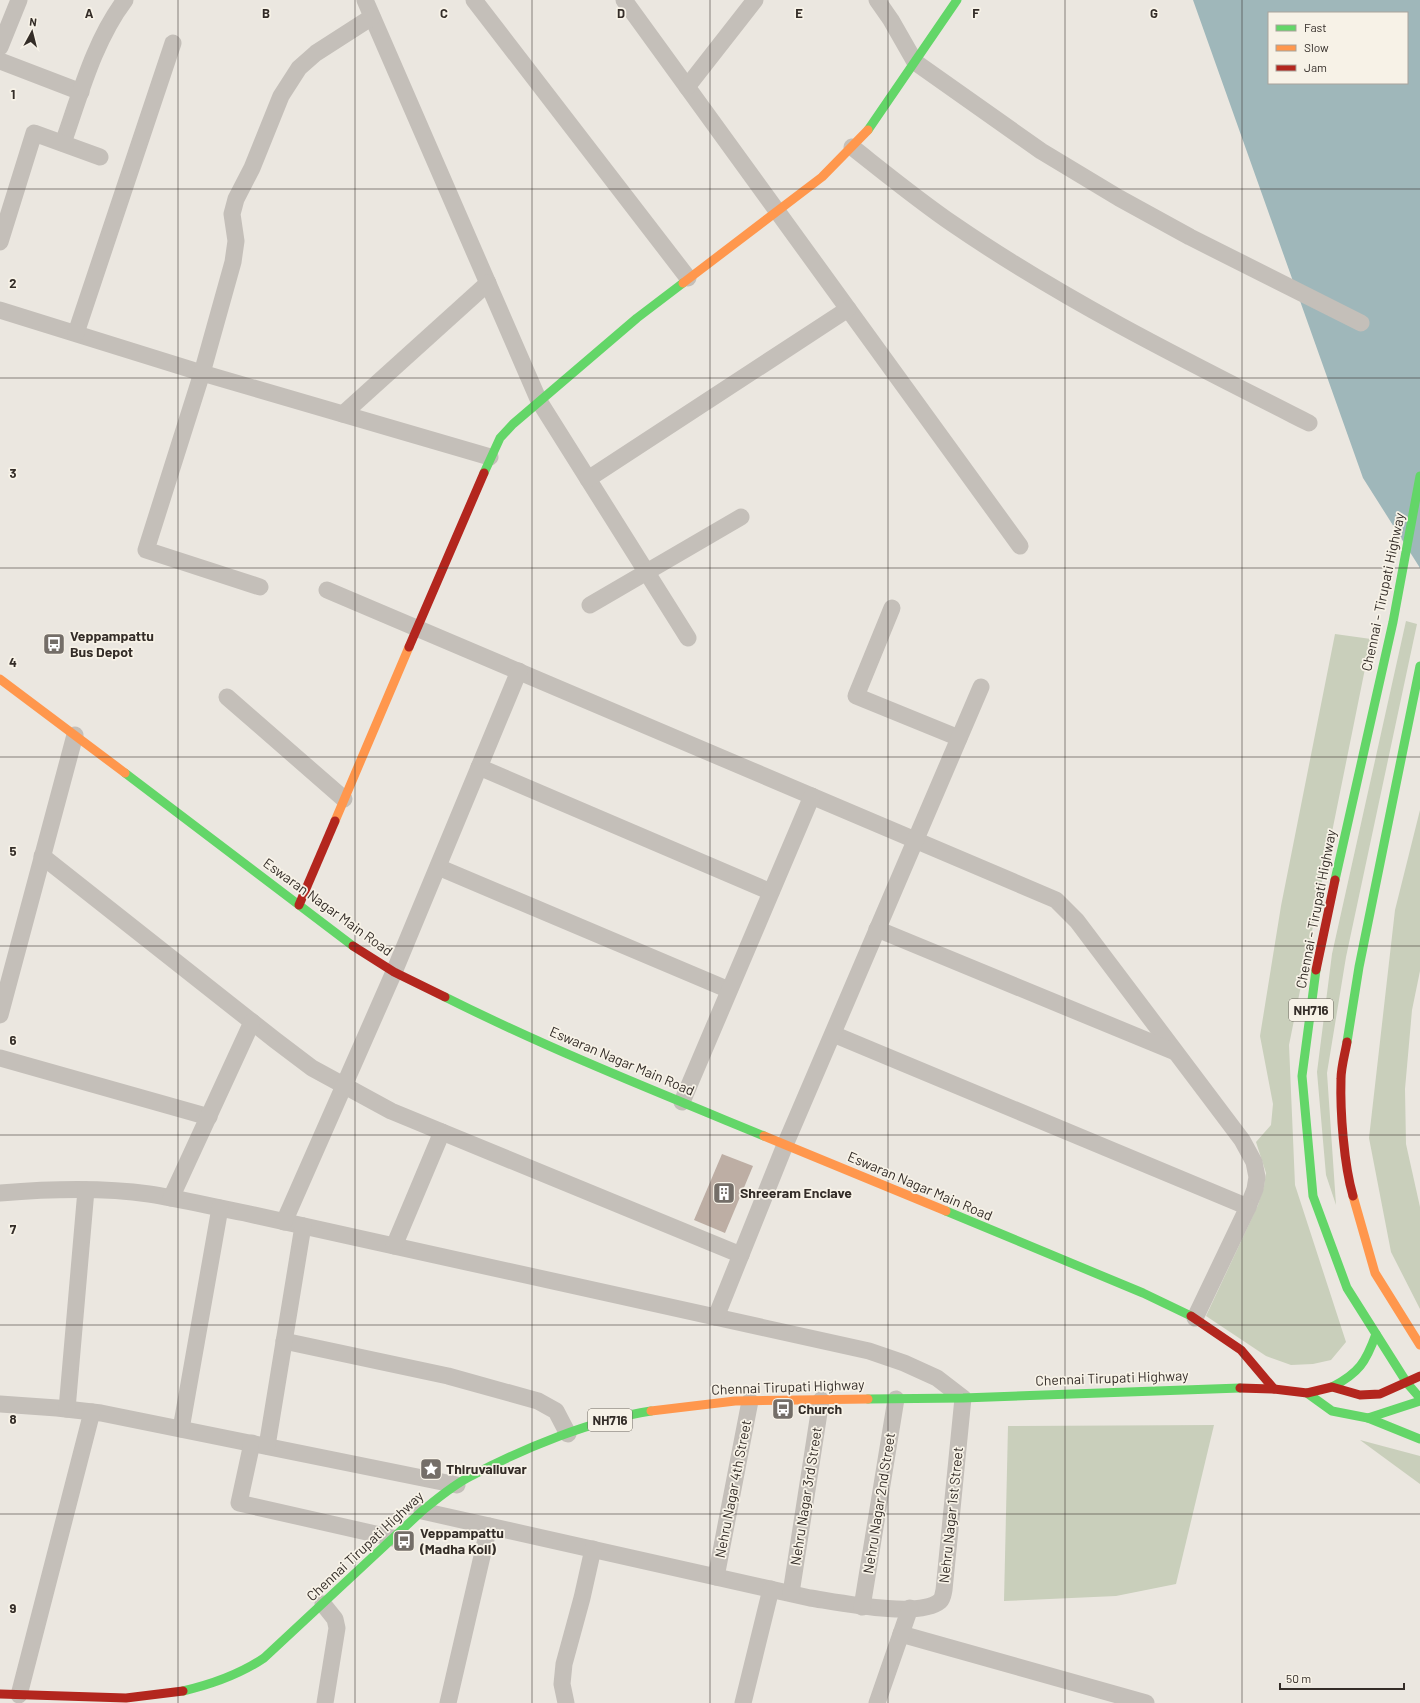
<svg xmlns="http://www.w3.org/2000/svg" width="1420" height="1703" viewBox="0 0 1420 1703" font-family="Barlow,sans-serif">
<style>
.green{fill:#c9cfbb}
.water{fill:#9fb7ba;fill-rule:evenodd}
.building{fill:#bdaea4}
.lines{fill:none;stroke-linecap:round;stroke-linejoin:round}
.street{stroke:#c4bfb9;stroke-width:17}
.fast{stroke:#63d668;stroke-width:9}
.slow{stroke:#ff974d;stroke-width:9}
.jam{stroke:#b3261e;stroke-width:9}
.grid{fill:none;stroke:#342d28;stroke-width:1;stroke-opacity:0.55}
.labels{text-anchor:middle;stroke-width:3.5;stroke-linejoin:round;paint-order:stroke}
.shield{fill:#f7f2e7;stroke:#6e6861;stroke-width:1}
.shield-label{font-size:13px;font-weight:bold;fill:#342d28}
.street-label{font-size:14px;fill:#342d28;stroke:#f7f2e7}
.poi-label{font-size:14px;font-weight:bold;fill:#342d28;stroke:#f7f2e7;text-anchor:start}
.grid-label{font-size:13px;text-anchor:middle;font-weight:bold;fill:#342d28;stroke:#f7f2e7;stroke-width:3.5;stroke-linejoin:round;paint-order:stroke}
</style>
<rect width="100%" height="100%" fill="#ebe7e0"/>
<!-- green -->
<g class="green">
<polygon points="1406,621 1417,624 1346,957 1327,1073 1336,1205 1326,1175 1317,1072 1332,954"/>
<polygon points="1335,634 1371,639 1289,1045 1295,1185 1346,1342 1331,1360 1313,1364 1291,1365 1266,1356 1206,1316 1258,1205 1264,1186 1266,1173 1256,1142 1271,1125 1273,1104 1260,1036 1281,906"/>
<polygon points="1420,810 1420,971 1412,1010 1405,1089 1406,1144 1420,1207 1420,1309 1391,1252 1369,1138 1395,910"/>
<polygon points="1214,1425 1176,1584 1116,1596 1004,1601 1008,1426"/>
<polygon points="1360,1440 1420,1456 1420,1484"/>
</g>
<!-- water -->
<path class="water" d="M 1193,0 L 1420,0 L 1420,568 L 1363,478 ZM 1269,13 L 1407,13 L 1407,83 L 1269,83 Z"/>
<!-- building -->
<polygon class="building" points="722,1154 753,1166 725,1233 694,1220"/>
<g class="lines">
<!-- street -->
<g class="street">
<polyline points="365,0 539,401 688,638"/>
<polyline points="474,0 688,278"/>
<polyline points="624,0 1020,546"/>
<polyline points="877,0 891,20 915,62 1041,151 1119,198 1190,237 1361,323"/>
<polyline points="0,47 19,0"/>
<polyline points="0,61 81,92"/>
<polyline points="687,87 755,0"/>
<path d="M 63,143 C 80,95 94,41 125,0"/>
<path d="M 852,147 C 885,173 918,200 953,224 C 1065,301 1188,362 1309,423"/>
<polyline points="0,242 34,133 100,157"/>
<polyline points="0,310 202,373 490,457"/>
<polyline points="76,333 173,43"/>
<polyline points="343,414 488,283"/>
<polyline points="588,479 848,309"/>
<polyline points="260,587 146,550 202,373 233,262 236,241 232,214 236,199 252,168 281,96 299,68 316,53 372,17"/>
<polyline points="327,590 1056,900 1077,921 1242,1140 1254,1162 1257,1177 1255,1189 1248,1207 1195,1318"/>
<polyline points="590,605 741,517"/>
<polyline points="892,608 856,696 959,738"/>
<polyline points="227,697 344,799"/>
<polyline points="479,767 771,892"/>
<polyline points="42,856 275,1040 312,1068 391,1111 741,1255"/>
<polyline points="438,867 729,990"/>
<polyline points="877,929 1175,1052"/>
<polyline points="0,1015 75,735"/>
<polyline points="833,1034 1248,1207"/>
<polyline points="0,1058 209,1117"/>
<polyline points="682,1102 812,796"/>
<path d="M 0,1193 C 49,1189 100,1187 149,1194 C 181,1199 213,1207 245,1213 L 869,1351 L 904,1363 L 937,1378 L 963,1398 L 944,1590 C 943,1594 943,1598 940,1601 C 919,1619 837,1602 810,1598 L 422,1511"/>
<polyline points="171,1198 252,1022"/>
<polyline points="284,1222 394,972 519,671"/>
<polyline points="394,1246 442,1132"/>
<polyline points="716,1317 785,1145 981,687"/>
<polyline points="284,1341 448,1376 538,1401 556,1411 568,1434"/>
<polyline points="0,1404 57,1408 101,1413 457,1485"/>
<polyline points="67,1409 86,1190"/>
<polyline points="181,1429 220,1208"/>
<polyline points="252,1443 239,1503 393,1538"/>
<polyline points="267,1446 303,1226"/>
<polyline points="716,1577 750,1401"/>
<polyline points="791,1593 821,1400"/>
<polyline points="323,1604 335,1619 337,1628 325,1703"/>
<polyline points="862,1607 896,1399"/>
<polyline points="901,1634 1146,1703"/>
<polyline points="19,1695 92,1412"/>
<polyline points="448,1703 489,1526"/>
<polyline points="566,1703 562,1684 564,1664 582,1598 593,1549"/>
<polyline points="743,1703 771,1589"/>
<polyline points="877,1703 910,1608"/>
</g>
<!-- fast -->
<g class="fast">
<polyline points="868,130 957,0"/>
<polyline points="484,473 500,438 513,424 637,318 683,283"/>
<polyline points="125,773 353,946"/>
<polyline points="1335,880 1393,622 1420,476"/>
<polyline points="1316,970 1302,1076 1313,1196 1347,1288 1407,1383 1420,1398"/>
<path d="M 445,997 C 549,1049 657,1092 764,1136"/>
<polyline points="1347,1042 1359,967 1420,666"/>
<polyline points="946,1211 1143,1293 1191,1316"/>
<path d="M 1332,1387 C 1359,1373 1366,1362 1376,1334"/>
<polyline points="1307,1393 1332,1411 1368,1418 1420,1401"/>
<polyline points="868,1399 963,1398 1240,1388"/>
<polyline points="1368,1418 1420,1439"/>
<path d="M 183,1691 C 213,1684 239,1675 264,1658 L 422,1511 C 438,1498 453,1485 471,1476 C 524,1448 592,1420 651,1411"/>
</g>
<!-- slow -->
<g class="slow">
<polyline points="683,283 822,177 868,130"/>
<polyline points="0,679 125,773"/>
<polyline points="335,821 409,647"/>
<polyline points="764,1136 946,1211"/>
<polyline points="1353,1196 1375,1273 1420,1345"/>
<polyline points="651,1411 735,1401 868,1399"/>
</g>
<!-- jam -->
<g class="jam">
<polyline points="409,647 484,473"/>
<polyline points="299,905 335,821"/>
<polyline points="353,946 394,972 445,997"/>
<polyline points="1316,970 1335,880"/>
<path d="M 1347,1042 C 1345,1054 1341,1067 1341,1079 C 1340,1112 1344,1165 1353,1196"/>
<polyline points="1191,1316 1241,1350 1274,1389"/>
<polyline points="1240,1388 1274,1389 1307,1393 1332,1387 1360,1395 1380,1394 1420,1376"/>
<polyline points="0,1694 126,1698 183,1691"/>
</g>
</g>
<!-- grid -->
<path class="grid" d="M 178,0 L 178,1703M 355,0 L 355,1703M 532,0 L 532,1703M 710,0 L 710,1703M 888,0 L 888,1703M 1065,0 L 1065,1703M 1242,0 L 1242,1703M 0,189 L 1420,189M 0,378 L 1420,378M 0,568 L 1420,568M 0,757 L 1420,757M 0,946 L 1420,946M 0,1135 L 1420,1135M 0,1325 L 1420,1325M 0,1514 L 1420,1514"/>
<!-- icons -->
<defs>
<g id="bus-square" transform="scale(1.15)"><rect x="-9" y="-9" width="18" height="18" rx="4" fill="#746e68" stroke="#f7f2e7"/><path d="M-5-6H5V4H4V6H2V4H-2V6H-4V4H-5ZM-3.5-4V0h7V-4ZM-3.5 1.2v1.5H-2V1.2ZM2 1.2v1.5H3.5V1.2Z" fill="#fff"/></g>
<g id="building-square" transform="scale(1.15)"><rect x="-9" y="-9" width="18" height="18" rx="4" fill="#746e68" stroke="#f7f2e7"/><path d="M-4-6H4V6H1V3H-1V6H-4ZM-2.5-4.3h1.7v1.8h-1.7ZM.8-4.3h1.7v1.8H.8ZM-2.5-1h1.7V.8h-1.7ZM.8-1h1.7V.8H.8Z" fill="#fff"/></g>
<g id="sight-square" transform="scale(1.15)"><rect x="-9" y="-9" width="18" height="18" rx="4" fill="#746e68" stroke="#f7f2e7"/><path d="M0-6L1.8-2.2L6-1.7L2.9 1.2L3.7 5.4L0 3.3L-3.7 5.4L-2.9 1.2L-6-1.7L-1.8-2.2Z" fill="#fff"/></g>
</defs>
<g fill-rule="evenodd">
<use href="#bus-square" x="54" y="644"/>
<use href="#building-square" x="724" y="1193"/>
<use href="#bus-square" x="783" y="1409"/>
<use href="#sight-square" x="431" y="1469"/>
<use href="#bus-square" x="404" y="1541"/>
</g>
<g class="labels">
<!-- shield labels -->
<g class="shield">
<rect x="1289" y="999" width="44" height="22" rx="3"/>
<rect x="588" y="1409" width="44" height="22" rx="3"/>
</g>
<g class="shield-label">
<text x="1311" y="1015">NH716</text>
<text x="610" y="1425">NH716</text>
</g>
<!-- street labels -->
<g class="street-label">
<text transform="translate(1383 592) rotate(-78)" y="5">Chennai - Tirupati Highway</text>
<text transform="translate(328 907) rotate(36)" y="5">Eswaran Nagar Main Road</text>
<text transform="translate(1316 909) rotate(-79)" y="5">Chennai - Tirupati Highway</text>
<text transform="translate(622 1061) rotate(23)" y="5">Eswaran Nagar Main Road</text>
<text transform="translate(920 1186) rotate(23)" y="5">Eswaran Nagar Main Road</text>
<text transform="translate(1112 1378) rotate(-2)" y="5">Chennai Tirupati Highway</text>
<text transform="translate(788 1387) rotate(-2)" y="5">Chennai Tirupati Highway</text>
<text transform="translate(733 1489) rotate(-79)" y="5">Nehru Nagar 4th Street</text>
<text transform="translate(806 1496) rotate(-81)" y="5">Nehru Nagar 3rd Street</text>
<text transform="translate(879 1503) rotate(-81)" y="5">Nehru Nagar 2nd Street</text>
<text transform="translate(951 1515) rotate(-84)" y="5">Nehru Nagar 1st Street</text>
<text transform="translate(365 1546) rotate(-43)" y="5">Chennai Tirupati Highway</text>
</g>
<!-- poi labels -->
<g class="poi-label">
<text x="70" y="641">Veppampattu<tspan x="70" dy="16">Bus Depot</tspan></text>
<text x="740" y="1198">Shreeram Enclave</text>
<text x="798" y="1414">Church</text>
<text x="446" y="1474">Thiruvalluvar</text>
<text x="420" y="1538">Veppampattu<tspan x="420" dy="16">(Madha Koil)</tspan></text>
</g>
</g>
<g class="grid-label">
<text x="89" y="18">A</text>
<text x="266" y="18">B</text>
<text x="444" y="18">C</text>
<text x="621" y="18">D</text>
<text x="799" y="18">E</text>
<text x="976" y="18">F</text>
<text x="1154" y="18">G</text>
<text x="13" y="99">1</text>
<text x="13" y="288">2</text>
<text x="13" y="478">3</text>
<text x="13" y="667">4</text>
<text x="13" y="856">5</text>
<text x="13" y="1045">6</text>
<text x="13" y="1234">7</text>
<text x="13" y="1424">8</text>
<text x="13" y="1613">9</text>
</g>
<!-- legend -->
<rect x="1268" y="12" width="140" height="72" fill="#f7f2e7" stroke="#a9a39b"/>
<rect x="1276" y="25" width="20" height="6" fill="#63d668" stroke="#a9a39b"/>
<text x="1304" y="32" font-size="12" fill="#342d28">Fast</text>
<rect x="1276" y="45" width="20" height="6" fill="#ff974d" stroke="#a9a39b"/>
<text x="1304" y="52" font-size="12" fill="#342d28">Slow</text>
<rect x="1276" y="65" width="20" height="6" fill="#b3261e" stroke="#a9a39b"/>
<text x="1304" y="72" font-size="12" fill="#342d28">Jam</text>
<!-- north arrow -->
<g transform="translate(32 32) rotate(7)" stroke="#f7f2e7" stroke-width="3" paint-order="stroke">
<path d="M0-3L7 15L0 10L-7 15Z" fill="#342d28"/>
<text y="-6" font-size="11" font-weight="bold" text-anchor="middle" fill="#342d28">N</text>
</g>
<!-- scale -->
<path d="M1280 1683v6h124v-6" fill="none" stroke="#342d28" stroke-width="2"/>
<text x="1286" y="1683" font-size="12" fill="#342d28" stroke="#f7f2e7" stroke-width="3" paint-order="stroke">50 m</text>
</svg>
